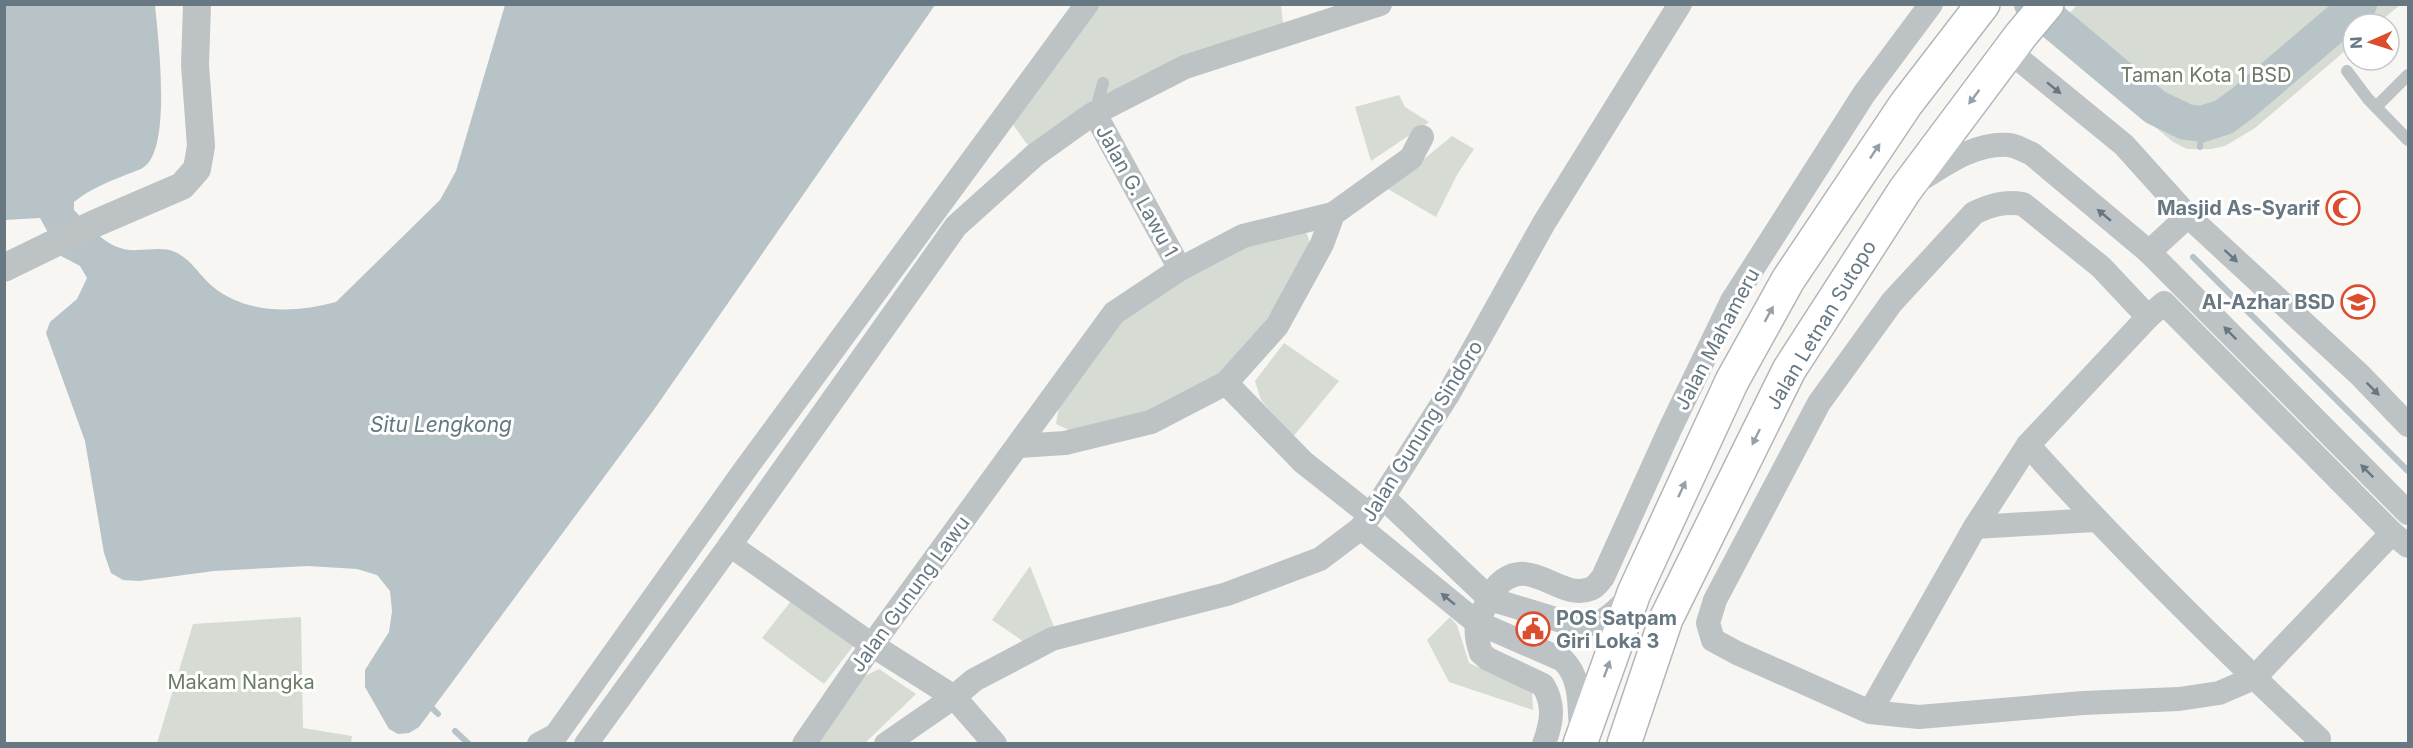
<svg xmlns="http://www.w3.org/2000/svg" width="2413" height="748" viewBox="0 0 2413 748" font-family="Inter,sans-serif">
<style>
.green{fill:#d6dbd3}
.water{fill:#b7c3c7}
.lines{fill:none;stroke-linecap:round;stroke-linejoin:round}
.stream{stroke:#b7c3c7;stroke-width:6}
.river{stroke:#b7c3c7;stroke-width:36}
.primary-casing{stroke:#b1b6ba;stroke-width:36}
.service{stroke:#bdc2c5;stroke-width:12}
.minor{stroke:#bdc2c5;stroke-width:24}
.tertiary{stroke:#bdc2c5;stroke-width:28}
.primary{stroke:#fff;stroke-width:33}
.oneway{fill:#677883}
.oneway2{fill:#95a0a8}
.labels{text-anchor:middle;stroke-width:6;stroke-linejoin:round;paint-order:stroke}
.park-label{font-size:20px;fill:#6b7b65;stroke:#fff}
.street-label{font-size:20px;fill:#677883;stroke:#fff}
.poi-label{font-size:20px;font-weight:bold;fill:#677883;stroke:#fff;text-anchor:end}
.water-label{font-size:21px;font-style:italic;fill:#63797f;stroke:#fff}
</style>
<rect width="100%" height="100%" fill="#f7f6f3"/>
<!-- green -->
<g class="green">
<polygon points="1089,5 1281,5 1284,33 1091,115 1035,155 1004,112"/>
<polygon points="2077,5 2077,4 2400,5 2377,24 2353,24 2353,44 2255,128 2225,146 2211,149 2187,149 2173,142 2048,37"/>
<polygon points="1399,95 1405,107 1429,122 1371,161 1355,107"/>
<polygon points="1452,136 1474,149 1458,173 1436,217 1381,185 1424,159"/>
<polygon points="1296,228 1307,234 1312,249 1226,383 1151,422 1071,431 1056,424 1059,406 1114,313 1180,269"/>
<polygon points="1284,343 1339,381 1292,438 1261,400 1255,381"/>
<polygon points="1030,566 1056,632 1027,644 992,620"/>
<polygon points="795,596 857,641 824,684 762,638"/>
<polygon points="301,617 303,728 352,736 351,743 157,743 193,624"/>
<polygon points="1450,617 1457,625 1469,663 1532,691 1533,710 1449,682 1427,640"/>
<polygon points="879,669 916,694 865,743 817,744 861,678"/>
</g>
<!-- water -->
<path class="water" d="M 4,5 L 155,5 C 158,36 172,148 144,167 C 138,171 129,173 123,176 C 105,183 89,190 74,202 L 74,210 C 93,230 109,252 138,250 C 150,250 164,247 175,252 C 191,259 199,275 212,286 C 247,315 295,313 336,302 L 440,200 L 456,171 L 505,5 L 935,5 L 653,411 L 419,727 L 409,733 L 398,734 L 389,729 L 365,687 L 365,670 L 389,632 L 392,611 L 390,591 L 377,575 L 357,569 L 308,566 L 214,571 L 139,581 L 123,580 L 111,573 L 104,553 L 85,441 L 46,333 L 50,322 L 77,299 L 87,278 L 80,266 L 61,256 L 40,218 L 5,220 Z"/>
<g class="lines">
<!-- stream -->
<g class="stream">
<polyline points="2200,147 2202,124"/>
<polyline points="2193,257 2408,471"/>
<polyline points="433,709 438,714"/>
<polyline points="455,731 469,744"/>
</g>
<!-- river -->
<polyline class="river" points="2032,4 2155,107 2186,122 2202,124 2224,117 2244,102 2359,4"/>
<!-- primary casing -->
<g class="primary-casing">
<g id="primary">
<polyline points="1580,744 1634,593 1732,381 1788,280 1906,104 1983,4"/>
<polyline points="1624,744 1666,619 1789,370 1905,190 2021,35 2047,4"/>
</g>
</g>
<!-- service -->
<g class="service">
<polyline points="2347,71 2368,99 2408,140"/>
<polyline points="2376,107 2408,75"/>
<polyline points="1095,113 1103,83"/>
</g>
<!-- minor -->
<g class="minor">
<polyline points="2009,51 2124,145 2188,216 2360,375 2408,425"/>
<polyline points="1095,114 1180,269"/>
<path d="M 1917,182 C 1944,165 1975,142 2009,145 C 2017,146 2025,151 2032,154 L 2149,252 L 2408,513"/>
<polyline points="2149,252 2188,216"/>
<polyline points="2148,317 2164,303 2392,533 2408,546"/>
<polyline points="1226,383 1303,462 1370,515"/>
<path d="M 2028,445 C 2120,548 2219,645 2319,739"/>
<polyline points="1019,446 1065,443 1151,422 1226,383 1277,326 1322,244 1333,214"/>
<path d="M 1383,497 L 1490,599 L 1575,625 C 1604,627 1612,614 1632,595"/>
<polyline points="1975,527 2095,520"/>
<path d="M 1361,528 L 1476,622 L 1563,660 C 1582,679 1579,706 1581,731"/>
<polyline points="730,545 872,645 954,697 995,744"/>
<path d="M 1870,712 L 1975,527 L 2028,445 L 2148,317 L 2101,267 L 2023,204 C 2004,201 1991,205 1974,213 L 1892,302 L 1819,403 L 1715,600 L 1708,623 L 1713,640 L 1737,653 L 1870,712 L 1919,717 L 2083,703 L 2179,699 L 2219,693 L 2254,678 L 2392,533"/>
<polyline points="539,744 556,735 744,471 1087,4"/>
<polyline points="586,744 730,545 956,226 1035,155 1091,115 1185,67 1380,4"/>
<polyline points="804,744 872,645 1114,313 1180,269 1243,236 1333,214 1411,158 1422,137"/>
<polyline points="886,744 954,697 974,680 1052,639 1227,594 1320,559 1361,528 1383,497 1449,393 1544,223 1680,4"/>
<path d="M 1544,744 C 1552,722 1555,705 1543,685 L 1488,659 L 1481,653 C 1474,632 1475,624 1486,605 C 1490,599 1493,590 1498,585 C 1530,553 1559,601 1590,589 C 1595,588 1600,581 1603,577 L 1670,429 L 1732,301 L 1864,94 L 1931,4"/>
</g>
<!-- tertiary -->
<polyline class="tertiary" points="4,268 96,223 182,186 197,169 201,146 195,65 197,4"/>
<!-- primary -->
<use href="#primary" class="primary"/>
</g>
<!-- one-way arrows -->
<defs><path id="oneway-solid" d="M-6-.8H1V-3.2L6.5 0L1 3.2V.8H-6Z" transform="scale(1.5)"/></defs>
<g class="oneway">
<use href="#oneway-solid" transform="translate(2054 88) rotate(39)"/>
<use href="#oneway-solid" transform="translate(2104 215) rotate(-140)"/>
<use href="#oneway-solid" transform="translate(2231 256) rotate(43)"/>
<use href="#oneway-solid" transform="translate(2230 333) rotate(-135)"/>
<use href="#oneway-solid" transform="translate(2373 389) rotate(45)"/>
<use href="#oneway-solid" transform="translate(2367 471) rotate(-135)"/>
<use href="#oneway-solid" transform="translate(1448 599) rotate(-141)"/>
</g>
<g class="oneway2">
<use href="#oneway-solid" transform="translate(1974 97) rotate(127)"/>
<use href="#oneway-solid" transform="translate(1875 151) rotate(-56)"/>
<use href="#oneway-solid" transform="translate(1769 314) rotate(-61)"/>
<use href="#oneway-solid" transform="translate(1756 437) rotate(116)"/>
<use href="#oneway-solid" transform="translate(1682 489) rotate(-65)"/>
<use href="#oneway-solid" transform="translate(1607 669) rotate(-70)"/>
</g>
<!-- icons -->
<defs>
<g id="mosque-ring" transform="scale(1.725)"><circle r="9.5" fill="#fff" stroke="#dc4d2e" stroke-width="1.5"/><path d="M3.5-4.9A6 6 0 1 0 3.5 4.9A5 5 0 1 1 3.5-4.9Z" fill="#dc4d2e"/></g>
<g id="school-ring" transform="scale(1.725)"><circle r="9.5" fill="#fff" stroke="#dc4d2e" stroke-width="1.5"/><path d="M0-5L7-2L0 1L-7-2ZM-4 1L0 2.5L4 1V4Q0 6-4 4Z" fill="#dc4d2e"/></g>
<g id="civic-ring" transform="scale(1.725)"><circle r="9.5" fill="#fff" stroke="#dc4d2e" stroke-width="1.5"/><path d="M-.6-6.5H3V-4.5H.6V-3L4-1V1h2V6H-6V1h2V-1L-.6-3ZM-1.2 2.5V6h2.4V2.5Z" fill="#dc4d2e"/></g>
</defs>
<g fill-rule="evenodd">
<use href="#mosque-ring" x="2343" y="208"/>
<use href="#school-ring" x="2358" y="302"/>
<use href="#civic-ring" x="1533" y="629"/>
</g>
<g class="labels">
<!-- park labels -->
<g class="park-label">
<text x="2206" y="82">Taman Kota 1 BSD</text>
<text x="241" y="689">Makam Nangka</text>
</g>
<!-- street labels -->
<g class="street-label">
<text transform="translate(1137 191) rotate(61)" y="7">Jalan G. Lawu 1</text>
<text transform="translate(1821 325) rotate(-59)" y="7">Jalan Letnan Sutopo</text>
<text transform="translate(1717 339) rotate(-62)" y="7">Jalan Mahameru</text>
<text transform="translate(1422 431) rotate(-58)" y="7">Jalan Gunung Sindoro</text>
<text transform="translate(910 594) rotate(-54)" y="7">Jalan Gunung Lawu</text>
</g>
<!-- poi labels -->
<g class="poi-label">
<text x="2320" y="215">Masjid As-Syarif</text>
<text x="2335" y="309">Al-Azhar BSD</text>
<text x="1556" y="625" text-anchor="start">POS Satpam<tspan x="1556" dy="23">Giri Loka 3</tspan></text>
</g>
<!-- water labels -->
<g class="water-label">
<text x="441" y="432">Situ Lengkong</text>
</g>
</g>
<!-- border -->
<rect width="2413" height="748" fill="none" stroke="#677883" stroke-width="12"/>
<!-- north arrow -->
<g transform="translate(2371 42) rotate(267)"><circle r="28" fill="#ffffff" stroke="#c2c9cd" stroke-width="1.5"/>
<path d="M0-4.5L10 22L0 15L-10 22Z" fill="#dc4d2e"/>
<text y="-9" font-size="16" font-weight="bold" text-anchor="middle" fill="#677883">N</text>
</g>
</svg>
